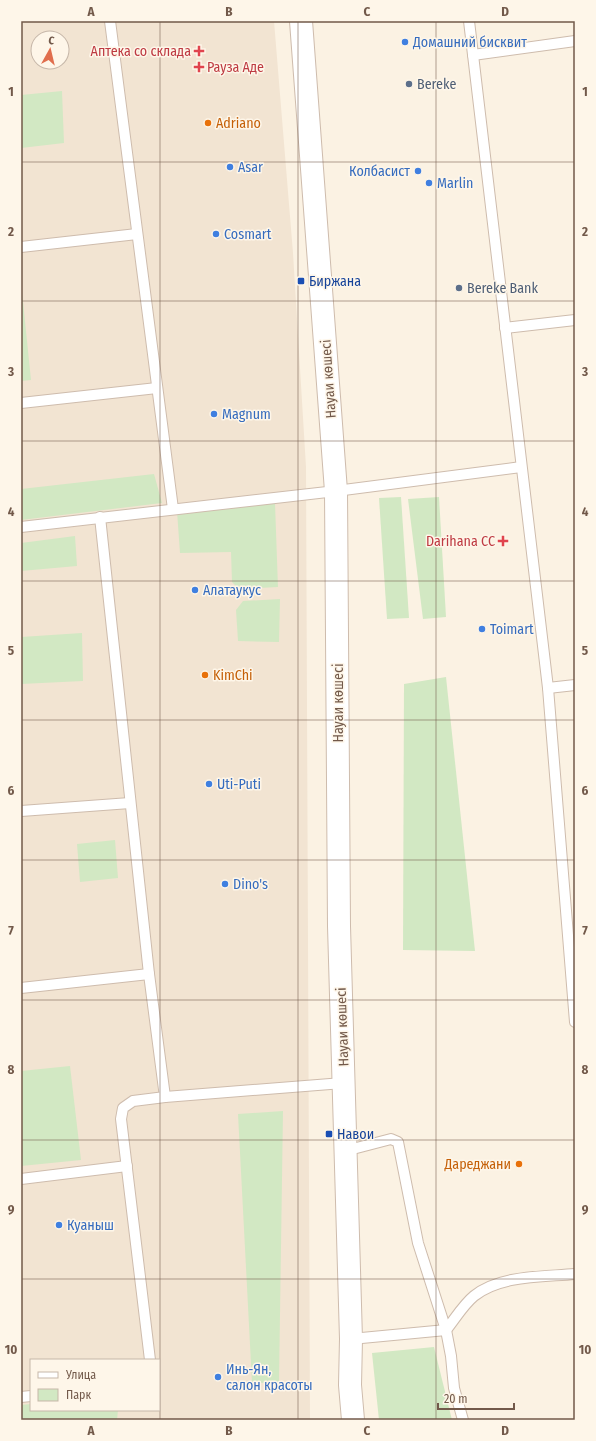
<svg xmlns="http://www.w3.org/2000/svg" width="596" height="1441" viewBox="0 0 596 1441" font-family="'Fira Sans Condensed',sans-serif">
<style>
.residential{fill:#f2e4d2;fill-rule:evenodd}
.green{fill:#d2e8c3}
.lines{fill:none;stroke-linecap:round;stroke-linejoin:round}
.service-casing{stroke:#cebcad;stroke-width:12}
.tertiary-casing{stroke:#cebcad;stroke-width:24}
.service{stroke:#fff;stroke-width:10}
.tertiary{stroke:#fff;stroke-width:22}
.grid{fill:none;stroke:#72594a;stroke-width:1;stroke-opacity:0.55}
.shop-dot{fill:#3f7fe0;stroke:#fef6e9;stroke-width:1.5}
.health-dot{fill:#e0444e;stroke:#fef6e9;stroke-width:1.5}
.service-dot{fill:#5c6f8a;stroke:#fef6e9;stroke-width:1.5}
.food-dot{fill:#e8710a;stroke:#fef6e9;stroke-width:1.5}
.transit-dot{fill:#1a4fb4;stroke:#fef6e9;stroke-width:1.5}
.labels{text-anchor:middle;stroke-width:3;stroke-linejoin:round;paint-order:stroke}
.shop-label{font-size:14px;fill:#366cbe;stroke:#fef6e9;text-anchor:start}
.health-label{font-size:14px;fill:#be3a42;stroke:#fef6e9;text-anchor:end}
.service-label{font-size:14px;fill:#4e5e75;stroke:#fef6e9;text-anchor:start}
.food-label{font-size:14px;fill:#c56008;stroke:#fef6e9;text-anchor:start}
.transit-label{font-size:14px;fill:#164399;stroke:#fef6e9;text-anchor:start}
.street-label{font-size:14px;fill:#72594a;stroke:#fef6e9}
.neatline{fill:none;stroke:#72594a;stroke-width:1.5}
.grid-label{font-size:13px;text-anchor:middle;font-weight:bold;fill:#72594a}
</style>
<rect width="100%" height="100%" fill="#fbf2e3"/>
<!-- residential -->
<path class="residential" d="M 21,21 L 274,21 L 293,253 L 306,467 L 310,1420 L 21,1420 ZM 38,38 L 62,38 L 62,62 L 38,62 ZM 31,1360 L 159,1360 L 159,1410 L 31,1410 Z"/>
<!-- green -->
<g class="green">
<polygon points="62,91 64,143 21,148 21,95"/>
<polygon points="21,282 31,380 21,381"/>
<polygon points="154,474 162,503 21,520 21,489"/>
<polygon points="401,497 409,618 387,619 379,498"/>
<polygon points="439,497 446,617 423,619 408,499"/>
<polygon points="275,503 278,587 239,589 232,582 231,552 180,553 177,511"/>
<polygon points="75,536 77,566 21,571 21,543"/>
<polygon points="280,599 279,642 238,641 236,610 243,601"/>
<polygon points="82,633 83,681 21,684 21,637"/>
<polygon points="446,677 475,951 403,950 404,684"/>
<polygon points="115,840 118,878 80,882 77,844"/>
<polygon points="70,1066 81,1160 21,1166 21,1071"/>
<polygon points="283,1111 279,1383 252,1383 238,1114"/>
<polygon points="434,1347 452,1420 379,1420 372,1353"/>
<polygon points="31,1404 31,1410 118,1410 117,1420 21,1420 21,1405"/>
</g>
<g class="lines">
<!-- service casing -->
<g class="service-casing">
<g id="service">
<polyline points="110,21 173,509"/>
<polyline points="469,21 548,688 575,1022"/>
<polyline points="473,55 575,41"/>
<polyline points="21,247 137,234"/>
<polyline points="505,328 575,320"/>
<polyline points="21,403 157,388"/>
<polyline points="100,517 149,974 165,1097"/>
<polyline points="21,527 336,491 521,467"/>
<polyline points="548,688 575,685"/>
<polyline points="21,811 130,803"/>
<polyline points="21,988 149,974"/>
<polyline points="345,1151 391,1139 398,1142 418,1243 446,1330 451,1356 454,1388 463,1420"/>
<polyline points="21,1179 127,1166"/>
<path d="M 351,1339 L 446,1330 C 455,1319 463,1305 474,1296 C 500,1275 543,1277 575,1274"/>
<polyline points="150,1360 121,1119 123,1108 133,1101 165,1097 343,1083"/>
<polyline points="21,1397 31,1396"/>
</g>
</g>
<!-- tertiary casing -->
<g class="tertiary-casing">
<polyline id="tertiary" points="301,21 336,491 339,926 351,1339 350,1385 353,1420"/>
</g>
<!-- service -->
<use href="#service" class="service"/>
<!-- tertiary -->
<use href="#tertiary" class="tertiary"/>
</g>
<!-- grid -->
<path class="grid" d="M 160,21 L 160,1420M 298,21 L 298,1420M 436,21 L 436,1420M 21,162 L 575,162M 21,301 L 575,301M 21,441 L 575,441M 21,581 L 575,581M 21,720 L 575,720M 21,860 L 575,860M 21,1000 L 575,1000M 21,1140 L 575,1140M 21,1279 L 575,1279"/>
<!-- markers -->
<g class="shop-dot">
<circle cx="405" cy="42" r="4"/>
<circle cx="230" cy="167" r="4"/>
<circle cx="418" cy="171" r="4"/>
<circle cx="429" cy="183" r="4"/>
<circle cx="216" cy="234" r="4"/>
<circle cx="214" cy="414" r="4"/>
<circle cx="195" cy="590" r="4"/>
<circle cx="482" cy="629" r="4"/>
<circle cx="209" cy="784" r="4"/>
<circle cx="225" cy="884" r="4"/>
<circle cx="59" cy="1225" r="4"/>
<circle cx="218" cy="1377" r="4"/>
</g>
<g class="health-dot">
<path d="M197 45h4v4h4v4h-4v4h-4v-4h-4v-4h4z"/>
<path d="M197 61h4v4h4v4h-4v4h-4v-4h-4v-4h4z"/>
<path d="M501 535h4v4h4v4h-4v4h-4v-4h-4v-4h4z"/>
</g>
<g class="service-dot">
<circle cx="409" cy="84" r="4"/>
<circle cx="459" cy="288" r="4"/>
</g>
<g class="food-dot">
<circle cx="208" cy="123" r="4"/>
<circle cx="205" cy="675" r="4"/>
<circle cx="519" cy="1164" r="4"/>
</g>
<g class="transit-dot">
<rect x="297" y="277" width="8" height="8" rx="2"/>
<rect x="325" y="1130" width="8" height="8" rx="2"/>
</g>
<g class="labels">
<!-- shop labels -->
<g class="shop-label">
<text x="413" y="47">Домашний бисквит</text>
<text x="238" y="172">Asar</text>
<text x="410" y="176" text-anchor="end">Колбасист</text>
<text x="437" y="188">Marlin</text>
<text x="224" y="239">Cosmart</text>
<text x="222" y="419">Magnum</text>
<text x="203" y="595">Алатаукус</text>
<text x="490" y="634">Toimart</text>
<text x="217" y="789">Uti-Puti</text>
<text x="233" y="889">Dino's</text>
<text x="67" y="1230">Куаныш</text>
<text x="226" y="1374">Инь-Ян,<tspan x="226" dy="16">салон красоты</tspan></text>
</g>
<!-- health labels -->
<g class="health-label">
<text x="191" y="56">Аптека со склада</text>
<text x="207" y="72" text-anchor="start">Рауза Аде</text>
<text x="495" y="546">Darihana CC</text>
</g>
<!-- service labels -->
<g class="service-label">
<text x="417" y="89">Bereke</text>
<text x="467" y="293">Bereke Bank</text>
</g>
<!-- food labels -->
<g class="food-label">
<text x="216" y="128">Adriano</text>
<text x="213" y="680">KimChi</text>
<text x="511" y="1169" text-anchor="end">Дареджани</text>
</g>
<!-- transit labels -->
<g class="transit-label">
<text x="309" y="286">Биржана</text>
<text x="337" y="1139">Навои</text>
</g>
<!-- street labels -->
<g class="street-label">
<text transform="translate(328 379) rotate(-94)" y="5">Науаи көшесі</text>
<text transform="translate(338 703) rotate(-90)" y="5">Науаи көшесі</text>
<text transform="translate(342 1027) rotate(-92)" y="5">Науаи көшесі</text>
</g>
</g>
<!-- border -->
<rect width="596" height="1441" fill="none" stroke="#fef6e9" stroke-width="44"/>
<!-- legend -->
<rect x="30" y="1359" width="130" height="52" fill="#fef6e9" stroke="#c6b7a9"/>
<rect x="38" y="1372" width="20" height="6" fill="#ffffff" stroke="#c6b7a9"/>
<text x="66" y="1379" font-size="12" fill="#72594a">Улица</text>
<rect x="38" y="1389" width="20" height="12" fill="#d2e8c3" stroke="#c6b7a9"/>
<text x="66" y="1399" font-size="12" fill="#72594a">Парк</text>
<!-- north arrow -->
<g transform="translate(50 50) rotate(8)"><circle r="19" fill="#fef6e9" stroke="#c6b7a9"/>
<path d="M0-3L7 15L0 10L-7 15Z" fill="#e06e4d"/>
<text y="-6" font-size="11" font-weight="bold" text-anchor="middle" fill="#72594a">С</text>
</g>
<!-- scale -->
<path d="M438 1403v6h76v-6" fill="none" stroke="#72594a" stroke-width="2"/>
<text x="444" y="1403" font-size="12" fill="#72594a" stroke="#fef6e9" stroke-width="3" paint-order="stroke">20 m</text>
<rect x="22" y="22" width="552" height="1397" class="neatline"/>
<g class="grid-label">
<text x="91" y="16">A</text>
<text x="229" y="16">B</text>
<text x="367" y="16">C</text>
<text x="505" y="16">D</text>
<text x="11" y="96">1</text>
<text x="585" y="96">1</text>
<text x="11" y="236">2</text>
<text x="585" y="236">2</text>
<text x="11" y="376">3</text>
<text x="585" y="376">3</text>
<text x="11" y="516">4</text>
<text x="585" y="516">4</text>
<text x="11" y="655">5</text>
<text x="585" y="655">5</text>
<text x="11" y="795">6</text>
<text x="585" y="795">6</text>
<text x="11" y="935">7</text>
<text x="585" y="935">7</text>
<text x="11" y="1074">8</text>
<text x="585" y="1074">8</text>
<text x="11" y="1214">9</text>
<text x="585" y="1214">9</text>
<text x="11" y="1354">10</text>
<text x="585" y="1354">10</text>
<text x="91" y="1435">A</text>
<text x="229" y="1435">B</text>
<text x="367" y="1435">C</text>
<text x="505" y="1435">D</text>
</g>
</svg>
